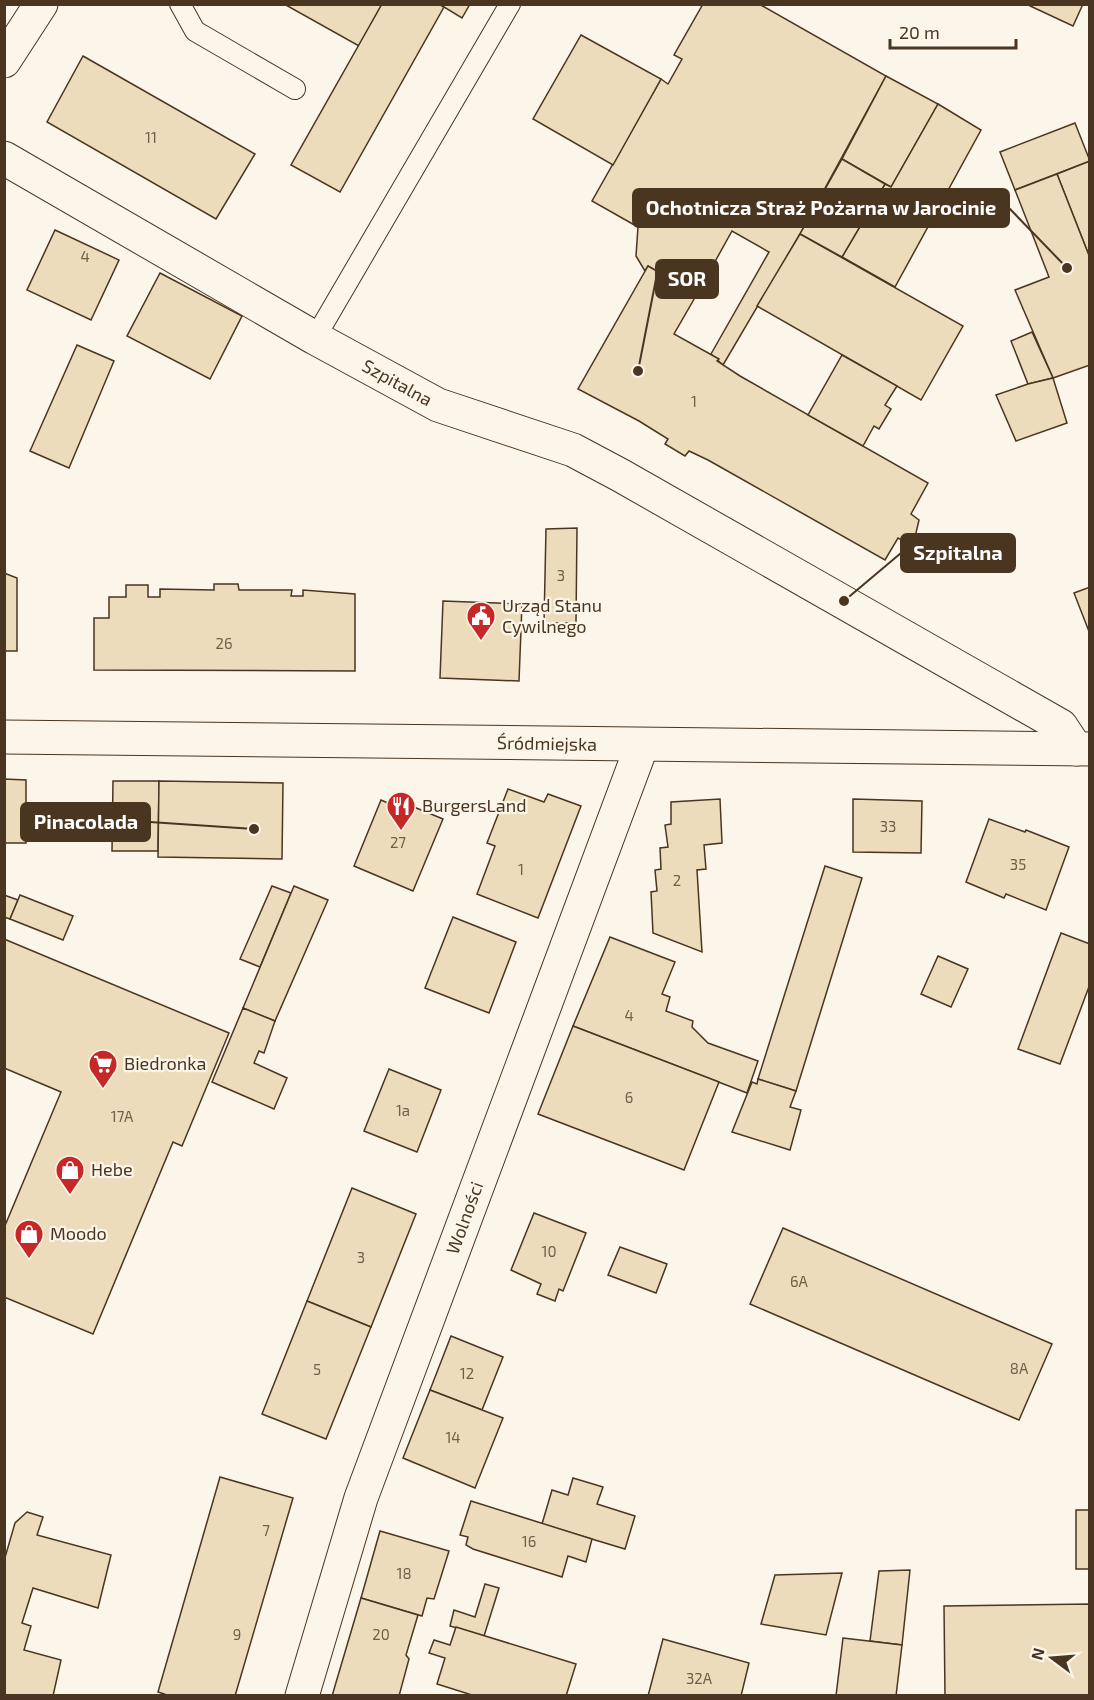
<svg xmlns="http://www.w3.org/2000/svg" width="1094" height="1700" viewBox="0 0 1094 1700" font-family="'Exo 2',sans-serif">
<style>
.building{fill:#ecdcbc;stroke:#4a3520;stroke-width:1.5}
.lines{fill:none;stroke-linecap:round;stroke-linejoin:round}
.lane-casing{stroke:#4a3520;stroke-width:22}
.street-casing{stroke:#4a3520;stroke-width:35}
.lane{stroke:#fbf6e9;stroke-width:20}
.street{stroke:#fbf6e9;stroke-width:33}
.labels{text-anchor:middle;stroke-width:4.5;stroke-linejoin:round;paint-order:stroke}
.number-label{font-size:15px;fill:#725f47}
.street-label{font-size:18px;fill:#4a3520;stroke:#fbf6e9}
.poi-label{font-size:18px;fill:#4a3520;stroke:#fbf6e9;text-anchor:start}
.leader{fill:none;stroke:#4a3520;stroke-width:2}
.callout-dot{fill:#4a3520;stroke:#fbf6e9;stroke-width:2}
.callout{fill:#4a3520;stroke:#4a3520;stroke-width:2}
.callout-label{font-size:20px;text-anchor:middle;font-weight:bold;fill:#fff}
</style>
<rect width="100%" height="100%" fill="#fbf6e9"/>
<!-- building -->
<g class="building">
<polygon points="284,4 382,4 359,46"/>
<polygon points="382,4 439,4 444,7 340,192 291,165"/>
<polygon points="439,4 470,4 462,18"/>
<polygon points="703,4 759,4 886,76 800,234 723,365 711,354 769,252 732,231 697,294 648,266 645,271 636,256 638,227 592,201 661,79 668,84 682,59 674,55"/>
<polygon points="1026,4 1083,4 1073,26"/>
<polygon points="581,35 661,79 613,165 533,119"/>
<polygon points="83,56 255,154 216,219 47,122"/>
<polygon points="886,76 938,104 891,187 842,159"/>
<polygon points="938,104 981,130 895,287 842,257 885,184 891,187"/>
<polygon points="1075,123 1090,161 1015,190 1000,152"/>
<polygon points="842,159 885,184 842,257 800,234"/>
<polygon points="1090,161 1090,258 1057,174"/>
<polygon points="1057,174 1090,258 1090,365 1053,378 1015,290 1049,277 1015,190"/>
<polygon points="55,230 119,260 91,320 27,290"/>
<polygon points="800,234 963,326 921,400 757,306"/>
<polygon points="648,266 697,294 674,334 719,359 717,361 740,376 928,483 911,514 919,520 913,546 898,538 885,560 708,460 689,451 685,456 665,444 668,439 639,421 578,389"/>
<polygon points="160,273 242,316 210,379 127,336"/>
<polygon points="1032,332 1053,378 1028,384 1011,341"/>
<polygon points="77,345 114,361 69,468 30,451"/>
<polygon points="842,355 897,386 885,405 891,409 879,429 874,426 863,446 808,415"/>
<polygon points="1053,378 1067,423 1016,441 996,395 1028,384"/>
<polygon points="577,528 576,623 544,623 546,529"/>
<polygon points="4,573 17,578 17,651 4,651"/>
<polygon points="214,584 238,584 239,590 292,590 291,596 303,596 303,590 355,594 355,671 94,670 94,618 109,618 109,597 126,597 126,585 148,585 148,597 160,597 160,589 214,590"/>
<polygon points="1090,587 1090,634 1074,593"/>
<polygon points="443,601 522,604 519,681 440,678"/>
<polygon points="4,779 26,780 26,843 4,843"/>
<polygon points="113,781 159,781 158,851 112,851"/>
<polygon points="159,781 283,783 282,859 158,857"/>
<polygon points="508,789 544,802 548,794 581,806 538,918 477,894 495,846 487,843"/>
<polygon points="720,799 722,843 704,845 706,869 697,870 702,952 653,933 651,892 657,891 655,870 661,869 660,848 668,847 665,825 671,824 671,802"/>
<polygon points="853,799 922,801 921,853 853,852"/>
<polygon points="381,800 406,811 409,805 443,819 413,891 354,866"/>
<polygon points="989,819 1025,832 1026,830 1069,847 1046,910 1006,894 1004,898 966,882"/>
<polygon points="825,866 862,878 796,1091 758,1079"/>
<polygon points="272,886 291,893 260,967 240,959"/>
<polygon points="294,886 328,900 275,1021 243,1008"/>
<polygon points="4,895 18,900 10,919 4,917"/>
<polygon points="20,895 73,916 63,940 10,919"/>
<polygon points="453,917 516,942 489,1013 425,988"/>
<polygon points="1061,933 1090,944 1090,984 1060,1064 1018,1049"/>
<polygon points="610,937 675,962 662,994 670,997 666,1011 693,1021 692,1027 708,1043 758,1061 747,1093 573,1026"/>
<polygon points="4,939 229,1033 182,1146 173,1142 93,1334 4,1297 4,1228 61,1092 4,1068"/>
<polygon points="938,956 968,969 951,1007 921,994"/>
<polygon points="243,1008 275,1021 264,1053 259,1051 254,1063 287,1078 274,1109 212,1082"/>
<polygon points="573,1026 719,1082 684,1170 538,1114"/>
<polygon points="389,1069 441,1090 417,1152 364,1131"/>
<polygon points="758,1079 796,1091 790,1107 801,1110 790,1150 732,1132 752,1082 757,1084"/>
<polygon points="352,1188 416,1214 371,1327 307,1301"/>
<polygon points="534,1213 586,1233 563,1291 559,1289 555,1301 537,1294 541,1284 511,1270"/>
<polygon points="783,1228 1052,1344 1019,1420 750,1304"/>
<polygon points="620,1247 667,1264 656,1293 608,1275"/>
<polygon points="307,1301 371,1327 326,1439 262,1414"/>
<polygon points="451,1336 503,1357 482,1410 430,1390"/>
<polygon points="430,1390 503,1418 475,1488 403,1458"/>
<polygon points="220,1477 293,1498 235,1696 170,1696 158,1692"/>
<polygon points="573,1478 603,1487 597,1504 635,1516 625,1549 542,1524 552,1490 568,1495"/>
<polygon points="471,1501 592,1539 586,1562 568,1556 562,1577 473,1549 466,1545 468,1537 460,1535"/>
<rect x="1076" y="1510" width="14" height="59"/>
<polygon points="27,1512 43,1517 37,1535 111,1555 98,1608 33,1588 22,1623 31,1626 24,1650 61,1660 53,1696 4,1696 4,1561 15,1523"/>
<polygon points="380,1531 449,1551 434,1599 427,1598 422,1616 361,1598"/>
<polygon points="910,1570 902,1645 870,1641 879,1571"/>
<polygon points="842,1573 826,1635 761,1624 775,1575"/>
<polygon points="485,1584 499,1588 484,1636 450,1626 454,1610 475,1617"/>
<polygon points="361,1598 418,1615 406,1655 409,1659 399,1696 332,1696"/>
<polygon points="1090,1604 1090,1696 945,1696 944,1606"/>
<polygon points="456,1627 576,1664 566,1696 475,1696 437,1684 445,1658 429,1653 434,1640 450,1645"/>
<polygon points="843,1638 902,1645 896,1696 836,1696"/>
<polygon points="663,1639 749,1663 741,1696 648,1696"/>
</g>
<g class="lines">
<!-- lane casing -->
<g class="lane-casing">
<g id="lane">
<polyline points="180,4 195,31 295,89"/>
<polyline points="315,338 510,4"/>
</g>
</g>
<!-- street casing -->
<g class="street-casing">
<g id="street">
<polyline points="4,61 41,4"/>
<polyline points="4,158 315,338 438,405 573,450 620,475 1061,726 1076,749"/>
<polyline points="4,737 1090,749"/>
<polyline points="302,1696 361,1498 642,745"/>
</g>
</g>
<!-- lane -->
<use href="#lane" class="lane"/>
<!-- street -->
<use href="#street" class="street"/>
</g>
<!-- icons -->
<defs>
<g id="civic-pin" transform="scale(1.5)"><path d="M0 17L-7.5 6A9.5 9.5 0 1 1 7.5 6Z" fill="#c62828" stroke="#fbf6e9"/><path d="M-.6-6.5H3V-4.5H.6V-3L4-1V1h2V6H-6V1h2V-1L-.6-3ZM-1.2 2.5V6h2.4V2.5Z" fill="#fff"/></g>
<g id="restaurant-pin" transform="scale(1.5)"><path d="M0 17L-7.5 6A9.5 9.5 0 1 1 7.5 6Z" fill="#c62828" stroke="#fbf6e9"/><path d="M-5-6h1v4h1v-4h1v4h1v-4h1v5L-1.5 .5V6h-2V.5L-5-1ZM5-6V6H3V1.5H1.5Q1.5-4 5-6Z" fill="#fff"/></g>
<g id="supermarket-pin" transform="scale(1.5)"><path d="M0 17L-7.5 6A9.5 9.5 0 1 1 7.5 6Z" fill="#c62828" stroke="#fbf6e9"/><path d="M-6-5.5h2.5l.6 2H6L4.5 2H-2.5L-4.4-4H-6ZM-1.5 3.2a1.3 1.3 0 1 0 .1 0ZM3 3.2a1.3 1.3 0 1 0 .1 0Z" fill="#fff"/></g>
<g id="shop-pin" transform="scale(1.5)"><path d="M0 17L-7.5 6A9.5 9.5 0 1 1 7.5 6Z" fill="#c62828" stroke="#fbf6e9"/><path d="M-5-2.5h2.3a2.7 3.5 0 0 1 5.4 0H5L5.5 6h-11ZM-1.5-2.5h3a1.5 2.3 0 0 0-3 0Z" fill="#fff"/></g>
</defs>
<g fill-rule="evenodd">
<use href="#civic-pin" x="481" y="616"/>
<use href="#restaurant-pin" x="401" y="806"/>
<use href="#supermarket-pin" x="103" y="1064"/>
<use href="#shop-pin" x="70" y="1170"/>
<use href="#shop-pin" x="29" y="1234"/>
</g>
<g class="labels">
<!-- number labels -->
<g class="number-label">
<text x="151" y="143">11</text>
<text x="85" y="262">4</text>
<text x="694" y="407">1</text>
<text x="561" y="581">3</text>
<text x="224" y="649">26</text>
<text x="888" y="832">33</text>
<text x="398" y="848">27</text>
<text x="1018" y="870">35</text>
<text x="521" y="875">1</text>
<text x="677" y="886">2</text>
<text x="629" y="1021">4</text>
<text x="629" y="1103">6</text>
<text x="403" y="1116">1a</text>
<text x="122" y="1122">17A</text>
<text x="549" y="1257">10</text>
<text x="361" y="1263">3</text>
<text x="799" y="1287">6A</text>
<text x="1019" y="1374">8A</text>
<text x="317" y="1375">5</text>
<text x="467" y="1379">12</text>
<text x="453" y="1443">14</text>
<text x="266" y="1536">7</text>
<text x="529" y="1547">16</text>
<text x="404" y="1579">18</text>
<text x="237" y="1640">9</text>
<text x="381" y="1640">20</text>
<text x="699" y="1684">32A</text>
</g>
<!-- street labels -->
<g class="street-label">
<text transform="translate(397 383) rotate(29)" y="6">Szpitalna</text>
<text transform="translate(547 744) rotate(1)" y="6">Śródmiejska</text>
<text transform="translate(465 1218) rotate(-70)" y="6">Wolności</text>
</g>
<!-- poi labels -->
<g class="poi-label">
<text x="502" y="612">Urząd Stanu<tspan x="502" dy="21">Cywilnego</tspan></text>
<text x="422" y="812">BurgersLand</text>
<text x="124" y="1070">Biedronka</text>
<text x="91" y="1176">Hebe</text>
<text x="50" y="1240">Moodo</text>
</g>
</g>
<!-- callouts -->
<path class="leader" d="M1067 268L1009 208M638 371L656 279M844 601L901 553M254 829L150 822"/>
<g class="callout-dot">
<circle cx="1067" cy="268" r="6"/>
<circle cx="638" cy="371" r="6"/>
<circle cx="844" cy="601" r="6"/>
<circle cx="254" cy="829" r="6"/>
</g>
<g class="callout">
<rect x="633" y="189" width="376" height="38" rx="6"/>
<rect x="656" y="260" width="62" height="38" rx="6"/>
<rect x="901" y="534" width="114" height="38" rx="6"/>
<rect x="21" y="803" width="129" height="38" rx="6"/>
</g>
<g class="callout-label">
<text x="821" y="215">Ochotnicza Straż Pożarna w Jarocinie</text>
<text x="687" y="286">SOR</text>
<text x="958" y="560">Szpitalna</text>
<text x="86" y="829">Pinacolada</text>
</g>
<!-- border -->
<rect width="1094" height="1700" fill="none" stroke="#4a3520" stroke-width="12"/>
<!-- north arrow -->
<g transform="translate(1052 1658) rotate(286)" stroke="#fbf6e9" stroke-width="4.5" paint-order="stroke">
<path d="M0-4.5L10 22L0 15L-10 22Z" fill="#4a3520"/>
<text y="-9" font-size="16" font-weight="bold" text-anchor="middle" fill="#4a3520">N</text>
</g>
<!-- scale -->
<path d="M890 39v9h126v-9" fill="none" stroke="#4a3520" stroke-width="3"/>
<text x="899" y="39" font-size="18" fill="#4a3520" stroke="#fbf6e9" stroke-width="4.5" paint-order="stroke">20 m</text>
</svg>
